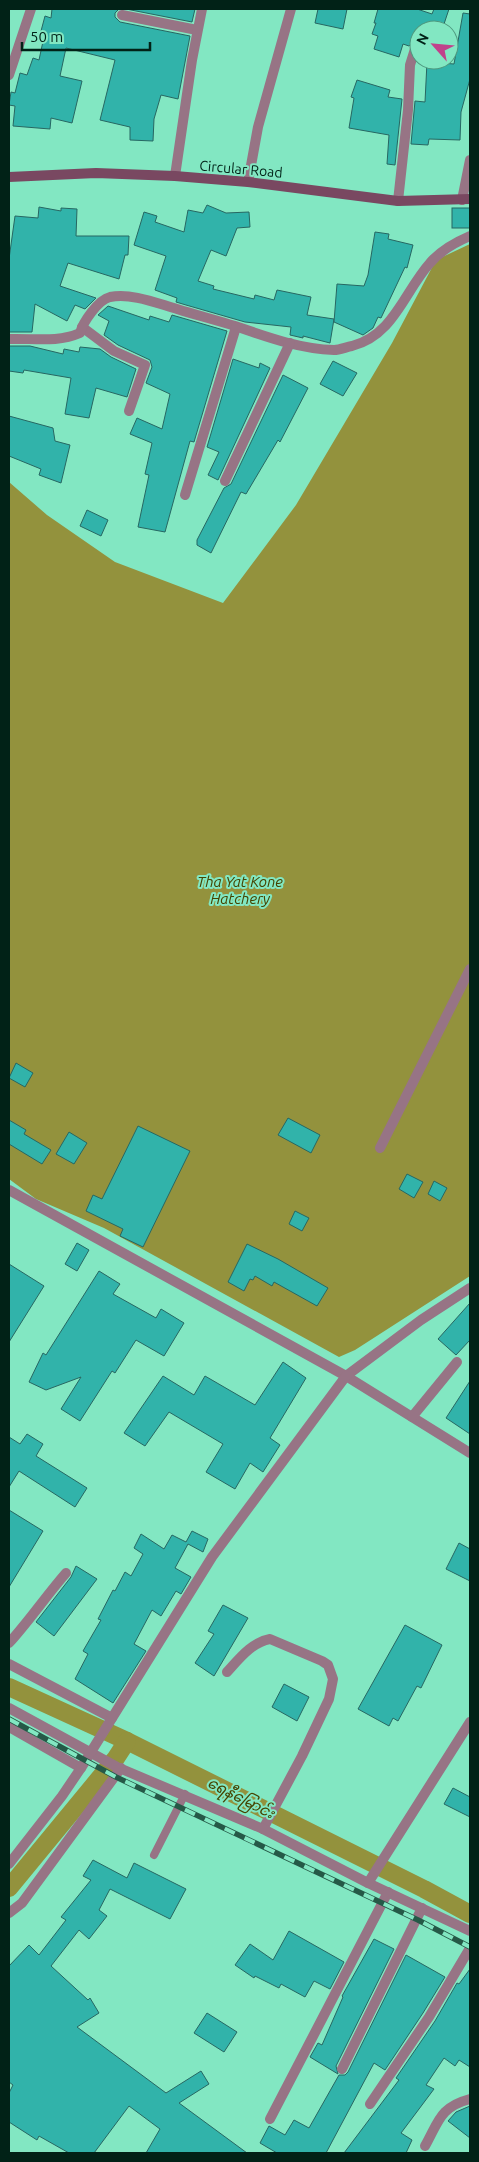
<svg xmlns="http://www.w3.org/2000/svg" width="479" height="2162" viewBox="0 0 479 2162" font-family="Ubuntu,'Noto Sans Myanmar',sans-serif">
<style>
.water{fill:#93923d}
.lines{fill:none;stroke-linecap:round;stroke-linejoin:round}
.canal{stroke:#93923d;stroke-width:18}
.building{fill:#31b3aa;stroke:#276762}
.lane{stroke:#977485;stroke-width:8}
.street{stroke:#977485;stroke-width:10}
.secondary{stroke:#794861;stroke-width:10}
.rail-casing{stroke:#255947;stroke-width:5.5}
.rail{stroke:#82e7c2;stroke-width:4;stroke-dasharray:11;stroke-linecap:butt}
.labels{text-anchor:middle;stroke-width:4;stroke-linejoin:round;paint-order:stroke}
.street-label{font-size:14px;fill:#012217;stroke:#82e7c2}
.water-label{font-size:15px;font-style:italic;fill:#454300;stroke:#82e7c2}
</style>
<rect width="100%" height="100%" fill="#82e7c2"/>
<!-- water -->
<polygon class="water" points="470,244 470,1276 355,1350 339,1357 104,1228 36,1199 9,1179 9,482 47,515 115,562 223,603 296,505 392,343 436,260"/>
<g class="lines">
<!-- canal -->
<g class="canal">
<polyline points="9,1687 127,1741 424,1889 470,1914"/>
<polyline points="9,1888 116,1758 127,1741"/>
</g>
</g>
<!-- building -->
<g class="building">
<polygon points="52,9 119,9 115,13 115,17 120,22 190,36 178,99 161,95 154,119 153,141 130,140 130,127 100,120 115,60 66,48 60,76 82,81 72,123 51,118 50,129 13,126 15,106 9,105 11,92 15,93 20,73 27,75 33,58 39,60 45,32 41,31 45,16 51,18"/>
<polygon points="126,9 195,9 192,22"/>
<polygon points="318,9 347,9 343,29 315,23"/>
<polygon points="378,9 417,9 432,14 434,9 449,9 442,30 419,30 414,42 409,46 403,44 399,57 374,49 378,36 372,34 376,23 374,23"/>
<polygon points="463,13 470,14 470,79 461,112 460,140 429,139 428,145 411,144 415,101 425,102 427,62 454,64"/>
<polygon points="357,80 390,90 388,97 402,99 395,165 387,164 389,135 349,128 354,98 351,97"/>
<polygon points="207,205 226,213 249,212 250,227 237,228 226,256 211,250 198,281 214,286 213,289 254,299 255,295 274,300 277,290 311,297 307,315 334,319 330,343 303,336 303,338 290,335 291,327 245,322 186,305 176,302 177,298 155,290 166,256 134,245 144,212 157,216 155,222 184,232 188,210 203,213"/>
<polygon points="39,207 61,211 61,208 77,209 76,236 129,236 128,255 125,255 119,279 68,263 60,286 96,298 85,309 75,305 67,321 35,304 32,332 9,332 9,259 15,216 38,218"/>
<rect x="452" y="208" width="18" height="20"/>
<polygon points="375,232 389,234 388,239 413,245 407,268 405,267 381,318 378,317 373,328 363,335 334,322 337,284 364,286 368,275"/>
<polygon points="108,306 149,320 150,316 169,322 172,315 227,331 194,442 190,441 165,532 138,527 149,475 145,474 152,443 130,434 137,418 162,429 170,394 146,383 152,367 150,360 118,345 104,335 109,321 98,315"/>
<polygon points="9,346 30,346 63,354 64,349 79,352 80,347 100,349 111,357 136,369 127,397 96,388 89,418 65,414 71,378 24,370 23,373 9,371"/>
<polygon points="233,359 259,368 260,363 270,368 218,480 208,475 219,452 207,447"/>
<polygon points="333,361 357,373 343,396 320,384"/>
<polygon points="283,375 308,388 280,442 278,440 246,494 241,492 211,553 197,545 197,540 224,488 231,484"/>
<polygon points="9,416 53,428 55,441 70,445 61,483 39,475 41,469 9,456"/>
<polygon points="87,510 108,520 101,536 80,526"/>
<polygon points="16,1063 33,1073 25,1087 9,1078"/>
<polygon points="288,1118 320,1135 311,1153 278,1135"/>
<polygon points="9,1120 26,1130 24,1134 51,1150 42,1164 9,1144"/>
<polygon points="138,1126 190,1151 143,1247 120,1236 123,1229 86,1211 93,1195 102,1199"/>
<polygon points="69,1132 87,1143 74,1164 56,1154"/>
<polygon points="407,1174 423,1182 414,1198 399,1189"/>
<polygon points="434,1181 447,1188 440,1201 428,1194"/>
<polygon points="295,1211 309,1218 302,1231 289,1224"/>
<polygon points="77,1243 89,1250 77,1271 65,1264"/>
<polygon points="247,1244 278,1259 328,1288 317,1306 274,1282 272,1286 255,1276 253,1280 250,1279 244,1291 228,1282"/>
<polygon points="9,1264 44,1286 9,1342"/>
<polygon points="99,1271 120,1284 113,1294 156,1318 161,1309 184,1323 164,1356 136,1340 115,1373 112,1371 80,1421 61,1409 81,1377 46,1390 29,1382 43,1353 46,1355"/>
<polygon points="470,1303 470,1340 456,1355 438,1339"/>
<polygon points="283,1362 306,1378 270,1438 280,1445 263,1472 250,1463 235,1489 206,1472 223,1444 169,1412 145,1446 124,1433 163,1376 194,1395 205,1376 255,1405"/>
<polygon points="470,1381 470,1434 446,1418"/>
<polygon points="27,1434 43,1444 36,1456 87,1488 75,1507 19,1471 9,1487 9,1437 20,1444"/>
<polygon points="9,1510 43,1531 9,1587"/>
<polygon points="192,1531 208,1539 203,1552 188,1544 175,1568 191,1577 181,1594 176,1591 161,1616 152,1610 134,1644 146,1651 113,1703 75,1679 88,1654 83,1651 101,1620 98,1619 113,1590 115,1591 125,1572 131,1576 143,1554 134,1548 141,1534 164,1549 172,1535 186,1542"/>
<polygon points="459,1543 470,1549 470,1581 446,1569"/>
<polygon points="76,1566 97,1579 54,1636 36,1622 71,1577"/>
<polygon points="223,1605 248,1618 214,1676 195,1663 214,1634 208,1631"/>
<polygon points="405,1625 442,1645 421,1688 417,1686 398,1721 393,1718 389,1726 358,1709"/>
<polygon points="284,1684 309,1697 297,1721 272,1707"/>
<polygon points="453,1788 470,1797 470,1817 444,1804"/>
<polygon points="93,1860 127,1878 134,1863 186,1889 170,1919 110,1889 99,1910 107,1916 89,1939 79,1930 51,1966 88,2000 90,1998 99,2013 77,2027 166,2093 201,2071 209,2084 179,2103 247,2153 146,2153 160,2129 129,2106 94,2153 69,2153 39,2136 37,2140 9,2122 9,2093 13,2085 9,2082 9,1966 29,1945 39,1955 66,1920 61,1917 91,1880 83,1876"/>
<polygon points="289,1931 344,1962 330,1989 314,1981 305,1997 281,1984 279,1988 255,1976 254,1978 235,1965 250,1944 273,1960"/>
<polygon points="374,1939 394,1949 336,2066 338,2074 310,2057 318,2043 322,2045 343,1997 342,1996"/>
<polygon points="406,1955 445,1977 423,2013 385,2070 374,2063 326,2153 277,2153 260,2143 269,2126 285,2135 294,2120 309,2128 339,2075 345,2075 348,2072"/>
<polygon points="470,1969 470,2067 459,2060 455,2066 444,2058 426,2085 434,2089 401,2133 412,2140 406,2153 344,2153 399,2080 396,2078 435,2021 457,1983 459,1984"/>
<polygon points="207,2013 237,2032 224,2052 194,2033"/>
<polygon points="470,2106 470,2138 448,2121 456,2112"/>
</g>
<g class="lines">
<!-- lane -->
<polyline class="lane" points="154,1855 185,1794"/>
<!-- street -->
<g class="street">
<polyline points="122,15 197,30"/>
<polyline points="9,75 31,9"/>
<polyline points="175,176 192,60 202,9"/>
<polyline points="248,182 258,127 291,9"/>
<polyline points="462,200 470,160"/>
<polyline points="398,201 408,110 410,65 415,49"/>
<polyline points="82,327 114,351 145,365 129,411"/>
<path d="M 9,339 C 33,338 57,343 80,333 C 83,322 98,300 110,297 C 132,293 156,303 177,309 C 196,315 216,320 235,326 C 267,337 300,349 334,350 C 340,350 346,347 352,346 C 394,335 404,292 430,263 C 440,251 456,242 470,236"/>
<polyline points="225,481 290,343"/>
<polyline points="185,495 236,327"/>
<polyline points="380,1148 470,969"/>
<polyline points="9,1190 346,1376 470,1453"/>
<polyline points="412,1417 457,1362"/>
<path d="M 9,1643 C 29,1621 46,1596 66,1573"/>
<polyline points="9,1664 112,1718"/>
<path d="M 227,1672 C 239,1659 252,1642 270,1639 L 322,1661 L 328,1665 L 333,1679 L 329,1699 L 302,1756 L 263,1829"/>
<polyline points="9,1708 117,1767 263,1829 368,1883 470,1931"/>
<polyline points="9,1727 81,1768"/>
<polyline points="9,1864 62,1796 81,1768 212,1557 346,1376 421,1320 470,1288"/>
<polyline points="368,1883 470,1722"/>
<polyline points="9,1913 22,1903 121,1768"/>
<polyline points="342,2069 422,1908"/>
<polyline points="370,2104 429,2017 470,1948"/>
<polyline points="270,2119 388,1892"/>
<path d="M 425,2146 C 439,2121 440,2107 470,2099"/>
</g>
<!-- secondary -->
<polyline class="secondary" points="9,177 96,173 175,176 248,182 398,201 470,199"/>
<!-- rail casing -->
<g class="rail-casing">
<polyline id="rail" points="9,1719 116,1777 418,1920 470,1947"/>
</g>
<!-- rail -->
<use href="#rail" class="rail"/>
</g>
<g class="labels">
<!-- street labels -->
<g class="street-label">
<text transform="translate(241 169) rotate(5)" y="5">Circular Road</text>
</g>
<!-- water labels -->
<g class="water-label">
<text x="240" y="887">Tha Yat Kone<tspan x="240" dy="17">Hatchery</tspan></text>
<text transform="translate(241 1798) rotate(27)" y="5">ရေနီမြောင်း</text>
</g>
</g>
<!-- border -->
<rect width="479" height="2162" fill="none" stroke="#012217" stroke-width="20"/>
<!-- north arrow -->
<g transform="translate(434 45) rotate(297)"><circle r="24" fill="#82e7c2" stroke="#4e987e"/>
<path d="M0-4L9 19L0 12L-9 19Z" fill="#c1418b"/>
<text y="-8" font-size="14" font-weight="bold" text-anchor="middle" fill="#012217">N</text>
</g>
<!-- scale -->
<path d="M22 42v8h128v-8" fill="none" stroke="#012217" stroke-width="2.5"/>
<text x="30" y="42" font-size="15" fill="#012217" stroke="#82e7c2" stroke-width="4" paint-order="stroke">50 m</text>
</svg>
